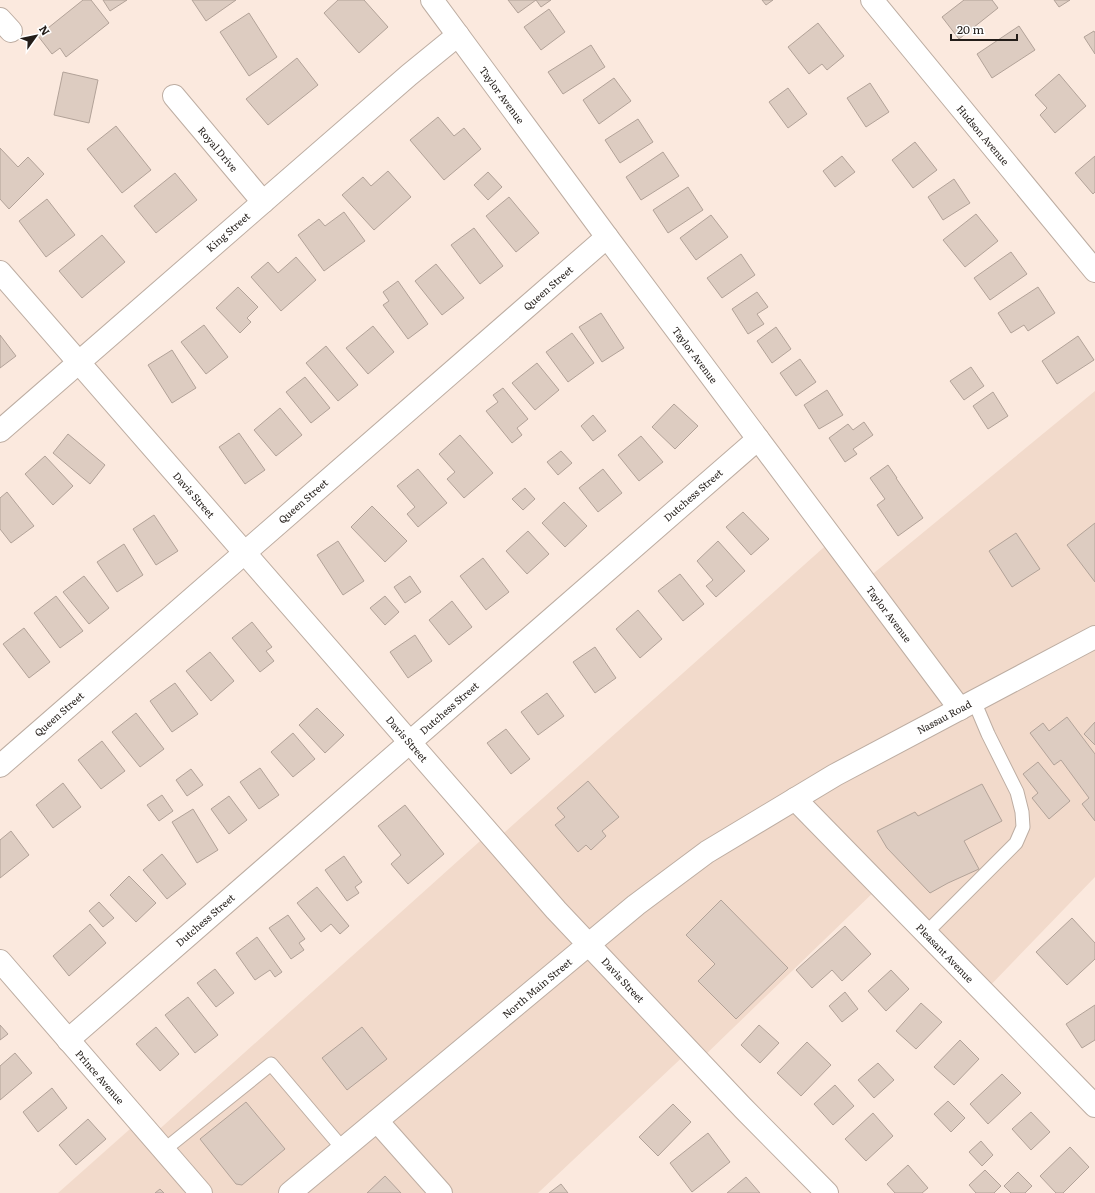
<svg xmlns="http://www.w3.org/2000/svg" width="1095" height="1193" viewBox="0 0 1095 1193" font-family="Literata,serif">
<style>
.built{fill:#f2dacb}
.building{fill:#ddccc1;stroke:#b2a298}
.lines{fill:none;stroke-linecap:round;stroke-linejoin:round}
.service-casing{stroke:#bdada2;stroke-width:15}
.minor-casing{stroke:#bdada2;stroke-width:24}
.secondary-casing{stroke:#bdada2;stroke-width:24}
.service{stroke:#fff;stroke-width:13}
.minor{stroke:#fff;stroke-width:22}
.secondary{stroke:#fff;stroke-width:22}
.labels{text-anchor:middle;stroke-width:3.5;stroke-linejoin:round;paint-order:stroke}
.street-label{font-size:10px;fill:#231d19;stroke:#fff}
</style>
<rect width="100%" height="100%" fill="#fbe9de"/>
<!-- built -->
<polygon class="built" points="1095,391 1095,877 984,992 880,886 701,1059 690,1050 538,1193 58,1193 139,1121 154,1134 489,833 496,840 832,540 863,582"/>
<!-- building -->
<g class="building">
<polygon points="83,0 91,0 109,23 66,57 60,48 52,54 38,36"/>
<polygon points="103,0 127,0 110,11"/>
<polygon points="192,0 236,0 206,21"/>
<polygon points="338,0 364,0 388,27 359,53 324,13"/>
<polygon points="508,0 551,0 541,7 536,0 518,13"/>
<polygon points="762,0 773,0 766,5"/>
<polygon points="964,0 992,0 998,8 959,39 942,17"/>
<polygon points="1054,0 1070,0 1059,7"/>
<polygon points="549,9 565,32 541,50 524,27"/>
<polygon points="249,13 277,57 249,76 220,32"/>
<polygon points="818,23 844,56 827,70 822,64 809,74 788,47"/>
<polygon points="1019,26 1035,50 992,78 977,54"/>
<polygon points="1094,31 1095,33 1095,54 1084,37"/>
<polygon points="591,45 605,67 563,94 548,72"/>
<polygon points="297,58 318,85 268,125 246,99"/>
<polygon points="63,72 98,80 89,123 54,115"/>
<polygon points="1059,74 1086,106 1055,133 1040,115 1047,108 1035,95"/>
<polygon points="614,78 631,101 599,124 583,100"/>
<polygon points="870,83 889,112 866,127 847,98"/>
<polygon points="788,88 807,114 788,128 769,102"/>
<polygon points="438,117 454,136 464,128 481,149 444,180 410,140"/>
<polygon points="638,119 653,142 620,163 605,140"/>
<polygon points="116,126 151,170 122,193 87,149"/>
<polygon points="915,142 937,170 913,188 892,160"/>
<polygon points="0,148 18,167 28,157 44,174 9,209 0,199"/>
<polygon points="663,152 679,176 641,200 626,177"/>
<polygon points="842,156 855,172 835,187 823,171"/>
<polygon points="1095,156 1095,192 1093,194 1075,173"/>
<polygon points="388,171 411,197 374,230 342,195 363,177 371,186"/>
<polygon points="488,172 502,187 488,200 474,185"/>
<polygon points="175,173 197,200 156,233 134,206"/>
<polygon points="954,179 970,203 943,220 928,197"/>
<polygon points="688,187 703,210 668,233 653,210"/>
<polygon points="509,197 539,233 516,252 486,216"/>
<polygon points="47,199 75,235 46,257 19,221"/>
<polygon points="344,212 365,241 324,271 298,235 319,219 325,226"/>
<polygon points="976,214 998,241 965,267 943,240"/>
<polygon points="711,215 728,237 696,260 680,238"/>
<polygon points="474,228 503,266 480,284 451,245"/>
<polygon points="102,235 125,262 82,298 59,271"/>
<polygon points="1011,252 1027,274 990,300 974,278"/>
<polygon points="741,254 755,275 722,298 707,278"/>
<polygon points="296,257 316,280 281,311 251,277 268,262 278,273"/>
<polygon points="436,264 464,298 442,315 415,281"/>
<polygon points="398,281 428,324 408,339 383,305 389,301 383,292"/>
<polygon points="238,287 258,307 247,318 251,322 240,333 216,308"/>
<polygon points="1038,287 1055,313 1028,331 1024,325 1011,333 998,313"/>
<polygon points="757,292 768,307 757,314 764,324 748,334 732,309"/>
<polygon points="601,313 624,348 602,362 579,327"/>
<polygon points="204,325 228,357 206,374 181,342"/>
<polygon points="373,326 394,352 368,374 346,348"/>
<polygon points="776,327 791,349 772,363 757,341"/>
<polygon points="572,333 594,363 568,382 546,352"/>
<polygon points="0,335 16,356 0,368"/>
<polygon points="1078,336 1094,360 1057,384 1042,361"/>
<polygon points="326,346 358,385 338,401 306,363"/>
<polygon points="172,350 196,388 172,403 148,365"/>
<polygon points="800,359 816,382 796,396 780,373"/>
<polygon points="537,363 559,390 535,410 512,383"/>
<polygon points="971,367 984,386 964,400 950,381"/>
<polygon points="305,377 330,408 311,423 286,392"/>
<polygon points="503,388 528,419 517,428 522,435 512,443 486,411 498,402 493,395"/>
<polygon points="827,390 843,415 819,429 804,405"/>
<polygon points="993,392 1008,416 988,429 973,406"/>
<polygon points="674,404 698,426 675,449 652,427"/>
<polygon points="280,408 302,435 276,456 254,430"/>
<polygon points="593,415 606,431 593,441 581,426"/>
<polygon points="864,422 873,435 853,449 857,454 845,462 829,438 848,424 853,430"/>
<polygon points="239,433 265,470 245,484 219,447"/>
<polygon points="68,434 105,465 90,484 53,453"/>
<polygon points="460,435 493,473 464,498 447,479 455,472 439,454"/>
<polygon points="641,436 663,462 639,481 618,455"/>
<polygon points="561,451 572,463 558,475 547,462"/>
<polygon points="45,456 73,486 53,505 25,474"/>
<polygon points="888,465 897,478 896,478 923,518 898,536 877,505 885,499 870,478"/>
<polygon points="418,469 447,503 418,527 407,514 415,507 397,486"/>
<polygon points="603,469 622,493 598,512 579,488"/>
<polygon points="525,488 535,499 523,510 512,499"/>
<polygon points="7,492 34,526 11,543 0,529 0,498"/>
<polygon points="564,502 587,526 565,547 542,523"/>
<polygon points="372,506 407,541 385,562 351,527"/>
<polygon points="743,512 769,539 751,555 726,527"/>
<polygon points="154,515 178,551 156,565 133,529"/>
<polygon points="1095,523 1095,582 1067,545"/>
<polygon points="528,531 549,554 527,574 506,551"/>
<polygon points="1016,533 1040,569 1012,587 989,551"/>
<polygon points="338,541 364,581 343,595 317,555"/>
<polygon points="718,541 745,571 716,597 706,586 713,580 697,561"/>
<polygon points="124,544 143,575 117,592 97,562"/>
<polygon points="483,558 509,592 486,610 460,576"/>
<polygon points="680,574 704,604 683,621 658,591"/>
<polygon points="84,576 109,608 89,624 63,592"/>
<polygon points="410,576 421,592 405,603 394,587"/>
<polygon points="56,596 83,631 60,648 34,613"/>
<polygon points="385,596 399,612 385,625 370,608"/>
<polygon points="452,601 472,627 449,645 429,620"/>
<polygon points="638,610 662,639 640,658 616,629"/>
<polygon points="252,622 272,647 266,651 274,661 260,672 232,638"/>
<polygon points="24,628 50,662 29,678 3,644"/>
<polygon points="415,635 432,661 408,678 390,652"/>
<polygon points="595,647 616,678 595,693 573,662"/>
<polygon points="210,652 234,681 211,701 186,671"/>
<polygon points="175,683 198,714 172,732 150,701"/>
<polygon points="547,693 564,716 538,735 521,712"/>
<polygon points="317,708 344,735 325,753 299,725"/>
<polygon points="136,713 164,749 140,767 112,732"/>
<polygon points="1067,717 1095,754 1095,821 1082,804 1089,798 1061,760 1054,765 1030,733 1043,723 1049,731"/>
<polygon points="1095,722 1095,745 1084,734"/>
<polygon points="506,729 530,759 511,774 487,743"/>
<polygon points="293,733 315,759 293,777 271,752"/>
<polygon points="102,741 125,771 101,789 78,760"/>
<polygon points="1038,762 1070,801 1049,819 1032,798 1038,793 1023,774"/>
<polygon points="260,768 279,795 259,809 240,782"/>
<polygon points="191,769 203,785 187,796 176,780"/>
<polygon points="588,781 619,817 602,831 606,836 591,850 586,845 578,852 555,825 565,817 557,808"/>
<polygon points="63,783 81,807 53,828 36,805"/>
<polygon points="982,784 1002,821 964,841 979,869 948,883 930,893 887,848 877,831 915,812 918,816"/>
<polygon points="162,795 173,811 159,821 147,805"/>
<polygon points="229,796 247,820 229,834 211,809"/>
<polygon points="405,805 444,854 408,884 391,864 401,855 378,826"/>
<polygon points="193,809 218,850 197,863 172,822"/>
<polygon points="11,831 29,855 0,878 0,840"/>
<polygon points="162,854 186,884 167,899 143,870"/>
<polygon points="344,856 362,882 355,887 359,893 347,901 325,870"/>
<polygon points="129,876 156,903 136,922 110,895"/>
<polygon points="317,887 349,926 340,934 331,924 321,932 297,903"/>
<polygon points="721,900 788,968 736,1019 698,981 715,964 686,935"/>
<polygon points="99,902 114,918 103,927 89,911"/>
<polygon points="288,915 305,939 299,943 304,950 291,959 269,928"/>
<polygon points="1072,918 1095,943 1095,959 1067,985 1036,952"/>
<polygon points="90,924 106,943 69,976 53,956"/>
<polygon points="845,926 871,954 842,981 832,970 812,988 796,970"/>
<polygon points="257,937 282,972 275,977 270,970 255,980 236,953"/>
<polygon points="215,969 234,993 216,1007 197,983"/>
<polygon points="891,970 909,989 886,1011 868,991"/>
<polygon points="845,992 858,1009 842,1022 829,1006"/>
<polygon points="188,997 218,1035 195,1053 165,1015"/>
<polygon points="921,1003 942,1022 916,1049 896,1031"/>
<polygon points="1095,1005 1095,1040 1082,1048 1066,1024"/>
<polygon points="0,1025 8,1034 0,1040"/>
<polygon points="759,1025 779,1043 760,1063 741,1045"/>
<polygon points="156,1027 179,1054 160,1071 136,1044"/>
<polygon points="362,1027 387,1059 347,1090 322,1058"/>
<polygon points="960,1040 979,1059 954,1085 934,1067"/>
<polygon points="807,1042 831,1065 801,1096 777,1073"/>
<polygon points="15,1053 32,1073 0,1100 0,1066"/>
<polygon points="878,1063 894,1080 874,1098 858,1080"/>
<polygon points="1002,1074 1021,1093 988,1124 970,1104"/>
<polygon points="835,1085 854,1106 833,1125 814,1104"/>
<polygon points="52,1088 67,1108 38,1132 23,1112"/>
<polygon points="948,1101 965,1118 951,1132 934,1114"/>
<polygon points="246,1102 285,1149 242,1185 236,1184 200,1139"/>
<polygon points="673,1104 691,1122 658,1156 639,1137"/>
<polygon points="1031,1112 1050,1132 1031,1150 1012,1129"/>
<polygon points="873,1113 893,1136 866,1161 845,1139"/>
<polygon points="88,1119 106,1139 76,1165 59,1145"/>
<polygon points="708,1133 730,1162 692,1192 670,1163"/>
<polygon points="981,1141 993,1155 982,1166 969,1152"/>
<polygon points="1070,1147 1089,1167 1063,1193 1056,1193 1040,1176"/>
<polygon points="908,1165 928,1188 922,1193 895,1193 887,1184"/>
<polygon points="985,1170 1001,1186 994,1193 976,1193 969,1185"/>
<polygon points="1018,1172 1032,1186 1025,1193 1011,1193 1004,1186"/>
<polygon points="385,1176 401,1193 367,1193"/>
<polygon points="746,1177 760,1193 727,1193"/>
<polygon points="561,1184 568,1193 549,1193"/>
<polygon points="160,1189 164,1193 155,1193"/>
</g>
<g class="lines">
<!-- service casing -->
<g class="service-casing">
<g id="service">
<polyline points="926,933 1016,843 1023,827 1022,812 1017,792 988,734 974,701"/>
<polyline points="164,1150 271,1064 343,1149"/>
</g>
</g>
<!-- minor casing -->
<g class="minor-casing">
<g id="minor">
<polyline points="432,0 607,237 960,709"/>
<polyline points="872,0 1095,271"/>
<polyline points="0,19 11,31"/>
<polyline points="174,96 263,202"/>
<polyline points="0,272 556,910 743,1108 827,1193"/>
<polyline points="0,431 409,75 458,35"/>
<polyline points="0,766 607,237"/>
<polyline points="795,799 1095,1106"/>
<polyline points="0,961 201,1193"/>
<polyline points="68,1040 758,439"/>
<polyline points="377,1121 441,1193"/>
</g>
</g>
<!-- secondary casing -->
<g class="secondary-casing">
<polyline id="secondary" points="290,1193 636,905 707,852 835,775 1095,637"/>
</g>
<!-- service -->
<use href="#service" class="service"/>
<!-- minor -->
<use href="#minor" class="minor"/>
<!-- secondary -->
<use href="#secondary" class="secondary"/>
</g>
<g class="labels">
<!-- street labels -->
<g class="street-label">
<text transform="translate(502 95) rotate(54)" y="4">Taylor Avenue</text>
<text transform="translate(983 135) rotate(50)" y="4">Hudson Avenue</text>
<text transform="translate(218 149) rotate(50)" y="4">Royal Drive</text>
<text transform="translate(228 232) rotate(-41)" y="4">King Street</text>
<text transform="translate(548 288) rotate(-41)" y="4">Queen Street</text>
<text transform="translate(695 355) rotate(53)" y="4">Taylor Avenue</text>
<text transform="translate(194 495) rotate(49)" y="4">Davis Street</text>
<text transform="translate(693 495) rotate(-41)" y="4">Dutchess Street</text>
<text transform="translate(303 501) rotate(-41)" y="4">Queen Street</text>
<text transform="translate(889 614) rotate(53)" y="4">Taylor Avenue</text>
<text transform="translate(449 708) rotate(-41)" y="4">Dutchess Street</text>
<text transform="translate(59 714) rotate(-41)" y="4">Queen Street</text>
<text transform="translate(944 717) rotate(-28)" y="4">Nassau Road</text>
<text transform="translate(407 739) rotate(49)" y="4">Davis Street</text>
<text transform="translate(205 920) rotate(-41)" y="4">Dutchess Street</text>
<text transform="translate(945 953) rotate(46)" y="4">Pleasant Avenue</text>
<text transform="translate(623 980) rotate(47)" y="4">Davis Street</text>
<text transform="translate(537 988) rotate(-40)" y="4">North Main Street</text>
<text transform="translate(100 1077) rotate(49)" y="4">Prince Avenue</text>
</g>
</g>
<!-- north arrow -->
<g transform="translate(36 36) rotate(57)" stroke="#ffffff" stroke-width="3" paint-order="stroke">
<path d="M0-3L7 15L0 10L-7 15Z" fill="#231d19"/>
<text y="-6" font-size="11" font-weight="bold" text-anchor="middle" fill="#231d19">N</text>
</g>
<!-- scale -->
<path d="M951 34v6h66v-6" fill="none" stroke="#231d19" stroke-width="2"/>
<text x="957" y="34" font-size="12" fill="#231d19" stroke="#ffffff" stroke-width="3" paint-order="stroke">20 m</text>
</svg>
